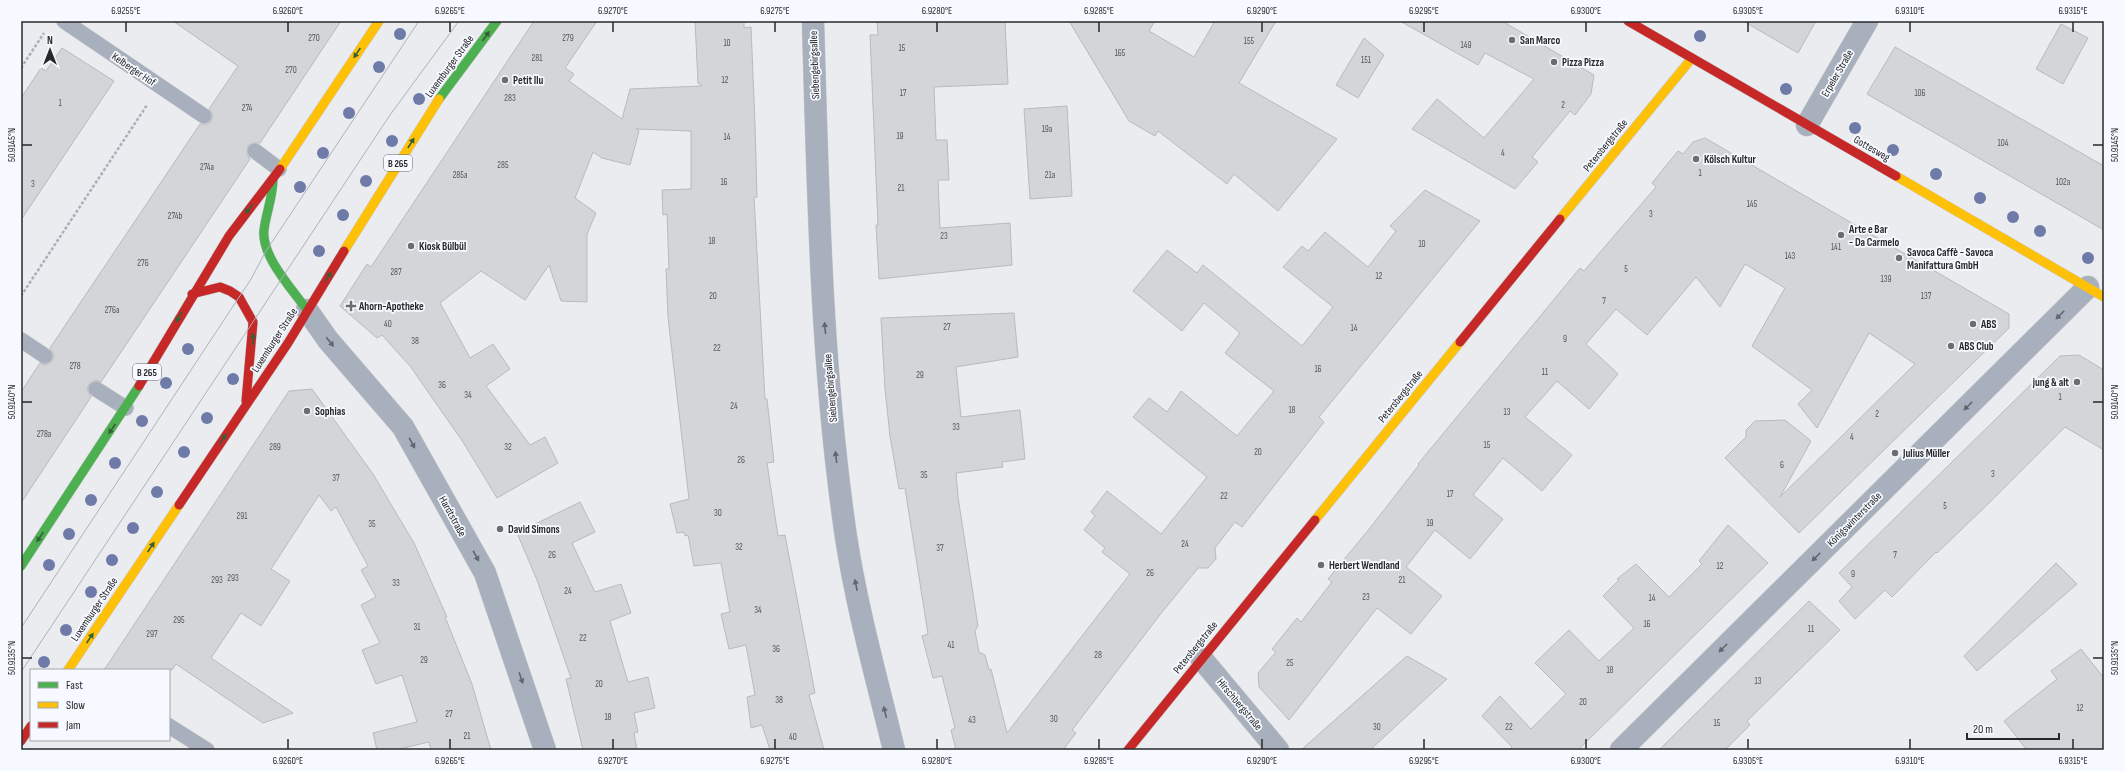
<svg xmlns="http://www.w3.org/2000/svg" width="2125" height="771" viewBox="0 0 2125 771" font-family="'Sofia Sans Condensed',sans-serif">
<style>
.building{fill:#d4d5d8;stroke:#bababd}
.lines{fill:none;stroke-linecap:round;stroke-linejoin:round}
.lane-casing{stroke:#c8c9cb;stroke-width:16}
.street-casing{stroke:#c8c9cb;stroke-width:23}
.fast-casing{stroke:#c8c9cb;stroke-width:10}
.slow-casing{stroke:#c8c9cb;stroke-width:10}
.jam-casing{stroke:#c8c9cb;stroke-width:10}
.path{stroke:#aaafb8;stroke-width:2.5;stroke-dasharray:3 2;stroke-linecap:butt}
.lane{stroke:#a9b0bd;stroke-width:15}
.street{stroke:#a9b0bd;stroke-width:22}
.fast{stroke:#4caf50;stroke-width:9}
.slow{stroke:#ffc107;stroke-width:9}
.jam{stroke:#c62828;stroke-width:9}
.tram{stroke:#aeb2ba;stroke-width:1}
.tree{fill:#6e7ba8}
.oneway{fill:#365e39}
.oneway2{fill:#62656c}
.ticks{fill:none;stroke:#27282a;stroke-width:1.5}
.poi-dot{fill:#6b6d6f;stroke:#f6f9ff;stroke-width:1.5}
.labels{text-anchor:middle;stroke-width:3.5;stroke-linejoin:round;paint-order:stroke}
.number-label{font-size:9px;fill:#535456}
.shield{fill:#f6f9ff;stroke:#65676a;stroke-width:1}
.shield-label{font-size:10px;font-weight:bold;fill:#27282a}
.poi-label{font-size:11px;font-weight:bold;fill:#27282a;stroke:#f6f9ff;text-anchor:start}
.street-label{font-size:11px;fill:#27282a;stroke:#f6f9ff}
.neatline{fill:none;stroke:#27282a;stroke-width:1.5}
.ticks-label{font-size:10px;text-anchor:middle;fill:#27282a}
</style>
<rect width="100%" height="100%" fill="#eaecef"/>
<!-- building -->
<g class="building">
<polygon points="173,21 341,21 260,143 252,143 248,146 247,154 250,159 101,382 96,380 89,384 87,389 91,397 21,503 21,392 40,363 45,365 52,361 54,356 50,348 200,124 208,124 211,121 213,116 209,109 238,66"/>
<polygon points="534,21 597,21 565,68 574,74 569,81 622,119 630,89 702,86 698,83 695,21 744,21 744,28 751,27 755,124 757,197 754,197 765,399 767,399 774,462 767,463 778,536 785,535 815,693 809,695 824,750 770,750 762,725 751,728 747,697 755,695 746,645 729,649 721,614 730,612 721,563 694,566 688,535 685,536 684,532 677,533 670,504 689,499 668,317 666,269 669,269 667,214 663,215 662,190 691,189 691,131 636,129 639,131 630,165 602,158 593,152 575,198 596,213 587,234 587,302 561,301 549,265 525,300 481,271 440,303 470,358 493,344 510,369 486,386 530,445 545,437 558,463 497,498 463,442 410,366 382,335 377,338 340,306 367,264 371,267"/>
<polygon points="877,21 1005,21 1008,84 934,87 936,140 947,140 949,180 938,180 940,228 1010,223 1012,265 879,279 876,225 878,225 870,35 878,35"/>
<polygon points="1069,21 1155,21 1149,31 1194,57 1215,21 1276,21 1239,83 1337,139 1278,211 1234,174 1227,184 1158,131 1155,136 1129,121"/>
<polygon points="1400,21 1502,21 1594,75 1591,94 1575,115 1570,111 1532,157 1538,162 1515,189 1412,129 1437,99 1484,138 1534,79 1485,53 1478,65"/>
<polygon points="1743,21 1816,21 1798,53"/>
<polygon points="2061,24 2088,38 2063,84 2036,69"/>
<polygon points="1364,38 1384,55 1358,98 1336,85"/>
<polygon points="1895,47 2104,166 2104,230 1867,94"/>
<polygon points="62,48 114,81 21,220 21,98 41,68 46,71"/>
<polygon points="1067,106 1072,196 1030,199 1024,109"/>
<polygon points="1705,138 2009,314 2009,328 1799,533 1725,458 1746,437 1746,430 1755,421 1785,420 1811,441 1780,497 1915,364 1869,333 1817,428 1798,404 1812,390 1752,346 1785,288 1745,264 1720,307 1696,277 1647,335 1616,309 1586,344 1618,374 1589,409 1557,381 1525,417 1572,455 1542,491 1503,458 1473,495 1503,519 1470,559 1435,530 1406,567 1442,596 1411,634 1377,608 1289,720 1259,687 1258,673 1276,652 1272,649 1297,618 1301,622 1332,582 1328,579 1370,528 1419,465 1418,464 1580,268 1584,271 1656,187 1652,183 1678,151 1683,154 1693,142"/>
<polygon points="1425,190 1480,221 1319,417 1324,422 1242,527 1235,522 1215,548 1216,559 1208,568 1198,568 1159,616 1072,730 1076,733 1063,750 956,750 951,730 955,728 942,676 933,678 922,636 928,634 905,488 899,489 890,436 885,389 881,318 1014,313 1018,357 956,367 961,417 1020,410 1025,459 1002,462 1003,467 956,473 958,497 978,626 975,631 979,652 985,655 989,670 991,669 1007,733 1130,574 1102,552 1105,548 1084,530 1095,516 1091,512 1107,491 1161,534 1207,477 1133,417 1149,398 1167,412 1181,391 1237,436 1274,391 1225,353 1240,333 1204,303 1182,331 1133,291 1167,250 1197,273 1203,265 1302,346 1333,307 1283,267 1302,246 1308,251 1325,232 1368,267 1396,231 1390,226"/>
<polygon points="2079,355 2104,370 2104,450 2065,427 1987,505 1937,553 1936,552 1892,597 1885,590 1855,619 1839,601 1852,587 1839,573 2060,356"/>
<polygon points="312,389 373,474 414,543 447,617 445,617 472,684 491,750 431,750 429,742 395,750 377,750 373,733 417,722 402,675 376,684 362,650 380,643 361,605 376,597 361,570 368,566 336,507 331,511 319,495 271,569 290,581 261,626 241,613 211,658 293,713 263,723 176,664 172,670 104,670 289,391"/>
<polygon points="580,502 595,532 572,543 595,592 621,584 631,613 610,621 628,682 648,677 655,708 634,713 638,732 634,733 637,750 583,750 566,679 571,678 537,580 517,533"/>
<polygon points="1728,525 1768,563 1578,750 1509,750 1512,747 1482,716 1500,696 1531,729 1566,694 1535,663 1569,630 1599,661 1634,628 1603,596 1619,580 1617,579 1636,564 1669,597 1702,564 1699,561"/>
<polygon points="2056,563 2077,584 1977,671 1964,656"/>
<polygon points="1809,601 1840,630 1747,721 1750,725 1725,750 1659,750"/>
<polygon points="2081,649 2104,678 2104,750 2027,750 2004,721 2057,679 2051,671"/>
<polygon points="1407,656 1447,679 1370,750 1301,750"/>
</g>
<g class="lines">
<!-- lane casing -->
<g class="lane-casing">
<g id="lane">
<polyline points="64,21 204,116"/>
<polyline points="255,151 279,169"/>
<polyline points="21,340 45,356"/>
<polyline points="96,389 126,408"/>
<polyline points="169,726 207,750"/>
</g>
</g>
<!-- street casing -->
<g class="street-casing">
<g id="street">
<path d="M 813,21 C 818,193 821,367 846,537 C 857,609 877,680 894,750"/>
<polyline points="1807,125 1867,21"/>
<polyline points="307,310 328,340 403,427 485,573 545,750"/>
<polyline points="1201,658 1278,750"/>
<polyline points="1621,750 2088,287"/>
</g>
</g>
<!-- fast casing -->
<g class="fast-casing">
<g id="fast">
<polyline points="439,99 497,21"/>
<path d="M 273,179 C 273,197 266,213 264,230 C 261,256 292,289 307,310"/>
<polyline points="21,566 139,386"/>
</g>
</g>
<!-- slow casing -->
<g class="slow-casing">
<g id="slow">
<polyline points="280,169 379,21"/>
<polyline points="1896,176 2104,297"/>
<polyline points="1560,219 1692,58"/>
<polyline points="344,251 439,99"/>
<polyline points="1315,520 1460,342"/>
<polyline points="68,670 179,505"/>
</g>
</g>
<!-- jam casing -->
<g class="jam-casing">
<g id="jam">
<polyline points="1628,21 1896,176"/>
<polyline points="192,294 220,287 230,291 239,297 253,322 246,401"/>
<polyline points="1460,342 1560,219"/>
<polyline points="139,386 229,236 280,169"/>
<polyline points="179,505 288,343 344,251"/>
<polyline points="21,741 31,726"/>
<polyline points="1128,750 1315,520"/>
</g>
</g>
<!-- path -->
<g class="path">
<polyline points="21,68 44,33"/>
<polyline points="21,296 147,105"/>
</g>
<!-- lane -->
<use href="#lane" class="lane"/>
<!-- street -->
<use href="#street" class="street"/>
<!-- fast -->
<use href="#fast" class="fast"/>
<!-- slow -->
<use href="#slow" class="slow"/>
<!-- jam -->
<use href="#jam" class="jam"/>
<!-- tram -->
<g class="tram">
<polyline points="21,628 251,279 266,251 419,21"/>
<polyline points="21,672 390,115 459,21"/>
</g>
</g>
<!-- trees -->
<g class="tree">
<circle cx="400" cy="34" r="6"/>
<circle cx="1700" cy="36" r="6"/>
<circle cx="379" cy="67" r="6"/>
<circle cx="1786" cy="89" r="6"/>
<circle cx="419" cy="99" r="6"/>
<circle cx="349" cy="113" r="6"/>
<circle cx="1855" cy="128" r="6"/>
<circle cx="392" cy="141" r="6"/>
<circle cx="1893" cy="150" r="6"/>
<circle cx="323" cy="153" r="6"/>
<circle cx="1936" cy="174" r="6"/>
<circle cx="366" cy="181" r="6"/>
<circle cx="300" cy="187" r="6"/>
<circle cx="1980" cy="198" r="6"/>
<circle cx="343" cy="215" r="6"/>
<circle cx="2013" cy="217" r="6"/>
<circle cx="2040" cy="231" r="6"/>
<circle cx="319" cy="251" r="6"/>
<circle cx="2088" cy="258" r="6"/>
<circle cx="188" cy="349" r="6"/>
<circle cx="233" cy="379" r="6"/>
<circle cx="166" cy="383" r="6"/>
<circle cx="207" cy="418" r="6"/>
<circle cx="142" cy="421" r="6"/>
<circle cx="184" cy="452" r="6"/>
<circle cx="115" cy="463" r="6"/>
<circle cx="157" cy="492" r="6"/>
<circle cx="91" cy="500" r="6"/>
<circle cx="133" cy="528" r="6"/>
<circle cx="69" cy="534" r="6"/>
<circle cx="112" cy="560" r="6"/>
<circle cx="49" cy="565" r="6"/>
<circle cx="91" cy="592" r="6"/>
<circle cx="66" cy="630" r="6"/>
<circle cx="44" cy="662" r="6"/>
</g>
<!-- one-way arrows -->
<defs><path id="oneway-solid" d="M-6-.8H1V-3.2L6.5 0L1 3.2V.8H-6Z"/></defs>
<g class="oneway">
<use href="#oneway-solid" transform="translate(486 36) rotate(-54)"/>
<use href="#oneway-solid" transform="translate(357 53) rotate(124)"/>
<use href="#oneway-solid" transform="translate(411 143) rotate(-58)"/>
<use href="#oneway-solid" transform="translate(249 209) rotate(128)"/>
<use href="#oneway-solid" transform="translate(328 277) rotate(-58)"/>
<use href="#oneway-solid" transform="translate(179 317) rotate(120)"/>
<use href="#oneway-solid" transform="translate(253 339) rotate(-88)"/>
<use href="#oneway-solid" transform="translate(112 429) rotate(124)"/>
<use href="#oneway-solid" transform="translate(223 439) rotate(-56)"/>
<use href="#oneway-solid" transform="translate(40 537) rotate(124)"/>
<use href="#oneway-solid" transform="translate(151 547) rotate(-56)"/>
<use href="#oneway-solid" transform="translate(90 638) rotate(-56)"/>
</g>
<g class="oneway2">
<use href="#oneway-solid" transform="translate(2060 315) rotate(135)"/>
<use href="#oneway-solid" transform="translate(825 328) rotate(-95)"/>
<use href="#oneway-solid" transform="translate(330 342) rotate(51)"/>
<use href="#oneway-solid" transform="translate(1968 406) rotate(135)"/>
<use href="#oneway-solid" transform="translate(412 443) rotate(61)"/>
<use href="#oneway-solid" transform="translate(836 457) rotate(-97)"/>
<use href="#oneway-solid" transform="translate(476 556) rotate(61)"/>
<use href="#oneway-solid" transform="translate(1816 557) rotate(135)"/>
<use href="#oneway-solid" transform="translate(856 585) rotate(-101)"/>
<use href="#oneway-solid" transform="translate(1723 648) rotate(135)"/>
<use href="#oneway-solid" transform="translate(521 678) rotate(71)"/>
<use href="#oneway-solid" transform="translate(885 712) rotate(-104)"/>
</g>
<!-- ticks -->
<path class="ticks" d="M 126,22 L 126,32M 288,22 L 288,32M 450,22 L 450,32M 613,22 L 613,32M 775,22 L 775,32M 937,22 L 937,32M 1099,22 L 1099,32M 1262,22 L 1262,32M 1424,22 L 1424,32M 1586,22 L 1586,32M 1748,22 L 1748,32M 1910,22 L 1910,32M 2073,22 L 2073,32M 22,145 L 32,145M 2093,145 L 2103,145M 22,402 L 32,402M 2093,402 L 2103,402M 22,658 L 32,658M 2093,658 L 2103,658M 288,739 L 288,749M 450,739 L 450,749M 613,739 L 613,749M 775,739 L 775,749M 937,739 L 937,749M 1099,739 L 1099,749M 1262,739 L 1262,749M 1424,739 L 1424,749M 1586,739 L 1586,749M 1748,739 L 1748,749M 1910,739 L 1910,749M 2073,739 L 2073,749"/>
<!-- markers -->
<g class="poi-dot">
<circle cx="1512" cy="40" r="4"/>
<circle cx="1554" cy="62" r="4"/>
<circle cx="505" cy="80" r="4"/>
<circle cx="1696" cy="159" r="4"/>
<circle cx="1841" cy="235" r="4"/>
<circle cx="411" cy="246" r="4"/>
<circle cx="1899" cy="258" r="4"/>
<path d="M349 300h4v4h4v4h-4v4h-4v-4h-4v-4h4z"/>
<circle cx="1973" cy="324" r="4"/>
<circle cx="1951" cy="346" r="4"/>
<circle cx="2077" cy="382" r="4"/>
<circle cx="307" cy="411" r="4"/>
<circle cx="1895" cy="453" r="4"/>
<circle cx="500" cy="529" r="4"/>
<circle cx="1321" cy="565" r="4"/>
</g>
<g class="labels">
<!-- number labels -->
<g class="number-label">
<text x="314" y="41">270</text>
<text x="568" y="41">279</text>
<text x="1249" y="44">155</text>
<text x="727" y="46">10</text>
<text x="1466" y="48">149</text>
<text x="902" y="51">15</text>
<text x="1120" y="56">165</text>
<text x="537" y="61">281</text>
<text x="1366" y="63">151</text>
<text x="291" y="73">270</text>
<text x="725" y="83">12</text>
<text x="903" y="96">17</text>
<text x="1920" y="96">106</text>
<text x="510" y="101">283</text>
<text x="60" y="106">1</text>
<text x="1563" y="108">2</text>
<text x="247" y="111">274</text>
<text x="1047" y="132">19a</text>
<text x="900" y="139">19</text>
<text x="727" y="140">14</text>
<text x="2003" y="146">104</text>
<text x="1503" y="156">4</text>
<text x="503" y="168">285</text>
<text x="207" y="170">274a</text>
<text x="1700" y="176">1</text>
<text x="460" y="178">285a</text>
<text x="1050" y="178">21a</text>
<text x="724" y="185">16</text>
<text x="2063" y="185">102a</text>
<text x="33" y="187">3</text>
<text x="901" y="191">21</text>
<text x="1752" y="207">145</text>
<text x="1651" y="217">3</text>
<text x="175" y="219">274b</text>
<text x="944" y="239">23</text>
<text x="712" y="244">18</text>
<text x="1422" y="247">10</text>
<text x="1836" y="250">141</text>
<text x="1790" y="259">143</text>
<text x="143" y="266">276</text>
<text x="1626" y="272">5</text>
<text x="396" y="275">287</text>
<text x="1379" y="279">12</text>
<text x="1886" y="282">139</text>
<text x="713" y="299">20</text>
<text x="1926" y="299">137</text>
<text x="1604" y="304">7</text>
<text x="112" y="313">276a</text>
<text x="388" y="327">40</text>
<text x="947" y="330">27</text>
<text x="1354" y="331">14</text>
<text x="1565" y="342">9</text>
<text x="415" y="344">38</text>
<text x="717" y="351">22</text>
<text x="75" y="369">278</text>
<text x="1318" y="372">16</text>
<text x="1545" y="375">11</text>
<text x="920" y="378">29</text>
<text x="442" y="388">36</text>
<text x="468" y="398">34</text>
<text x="2060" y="400">1</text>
<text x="734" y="409">24</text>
<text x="1292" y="413">18</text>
<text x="1507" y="415">13</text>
<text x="1877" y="417">2</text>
<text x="956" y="430">33</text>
<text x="44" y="437">278a</text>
<text x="1852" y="440">4</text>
<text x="1487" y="448">15</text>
<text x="275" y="450">289</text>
<text x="508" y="450">32</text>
<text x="1258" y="455">20</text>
<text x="741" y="463">26</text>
<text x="1782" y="468">6</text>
<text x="1993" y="477">3</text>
<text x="924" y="478">35</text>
<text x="336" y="481">37</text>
<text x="1450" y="497">17</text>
<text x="1224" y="499">22</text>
<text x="1945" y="509">5</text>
<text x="718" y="516">30</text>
<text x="242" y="519">291</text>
<text x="1430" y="526">19</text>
<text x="372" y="527">35</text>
<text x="1185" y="547">24</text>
<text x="739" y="550">32</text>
<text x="940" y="551">37</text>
<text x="552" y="558">26</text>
<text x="1895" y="558">7</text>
<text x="1720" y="569">12</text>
<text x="1150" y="576">26</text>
<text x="1853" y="577">9</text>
<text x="233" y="581">293</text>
<text x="217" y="583">293</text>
<text x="1402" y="583">21</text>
<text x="396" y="586">33</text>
<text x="568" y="594">24</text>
<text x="1366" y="600">23</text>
<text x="1652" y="601">14</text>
<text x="758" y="613">34</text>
<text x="179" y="623">295</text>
<text x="1647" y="627">16</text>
<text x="417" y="630">31</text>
<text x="1811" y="632">11</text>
<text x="152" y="637">297</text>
<text x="583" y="641">22</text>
<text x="951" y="648">41</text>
<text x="776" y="652">36</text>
<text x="1098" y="658">28</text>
<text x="424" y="663">29</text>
<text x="1290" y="666">25</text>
<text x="1610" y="673">18</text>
<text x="1758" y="684">13</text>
<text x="599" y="687">20</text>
<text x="779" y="703">38</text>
<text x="1583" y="705">20</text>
<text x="2080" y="711">12</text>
<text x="449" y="717">27</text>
<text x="608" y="720">18</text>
<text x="1054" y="722">30</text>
<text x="972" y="723">43</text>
<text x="1717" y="726">15</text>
<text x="1377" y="730">30</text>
<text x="1509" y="730">22</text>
<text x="467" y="739">21</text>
<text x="793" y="740">40</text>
</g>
<!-- shield labels -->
<g class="shield">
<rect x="384" y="155" width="28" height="16" rx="3"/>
<rect x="133" y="364" width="28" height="16" rx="3"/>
</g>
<g class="shield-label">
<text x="398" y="167">B 265</text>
<text x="147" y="376">B 265</text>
</g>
<!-- poi labels -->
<g class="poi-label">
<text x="1520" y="44">San Marco</text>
<text x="1562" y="66">Pizza Pizza</text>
<text x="513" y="84">Petit Ilu</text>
<text x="1704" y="163">Kölsch Kultur</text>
<text x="1849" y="233">Arte e Bar<tspan x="1849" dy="13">- Da Carmelo</tspan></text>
<text x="419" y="250">Kiosk Bülbül</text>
<text x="1907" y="256">Savoca Caffè - Savoca<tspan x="1907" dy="13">Manifattura GmbH</tspan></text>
<text x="359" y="310">Ahorn-Apotheke</text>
<text x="1981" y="328">ABS</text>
<text x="1959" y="350">ABS Club</text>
<text x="2069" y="386" text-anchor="end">jung &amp; alt</text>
<text x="315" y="415">Sophias</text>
<text x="1903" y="457">Julius Müller</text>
<text x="508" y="533">David Simons</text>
<text x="1329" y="569">Herbert Wendland</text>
</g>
<!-- street labels -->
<g class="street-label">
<text transform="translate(814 65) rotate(-92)" y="4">Siebengebirgsallee</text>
<text transform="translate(449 66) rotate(-54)" y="4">Luxemburger Straße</text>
<text transform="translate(134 69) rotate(34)" y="4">Kelberger Hof</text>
<text transform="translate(1837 73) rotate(-60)" y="4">Erpeler Straße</text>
<text transform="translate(1605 145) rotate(-51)" y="4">Petersbergstraße</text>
<text transform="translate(1872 148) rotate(30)" y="4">Gottesweg</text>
<text transform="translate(274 340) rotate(-57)" y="4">Luxemburger Straße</text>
<text transform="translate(830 388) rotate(-95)" y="4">Siebengebirgsallee</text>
<text transform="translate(1400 396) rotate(-51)" y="4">Petersbergstraße</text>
<text transform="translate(453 516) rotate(61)" y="4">Hardtstraße</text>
<text transform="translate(1854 519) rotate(-45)" y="4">Königswinterstraße</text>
<text transform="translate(94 609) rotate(-56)" y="4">Luxemburger Straße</text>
<text transform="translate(1195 647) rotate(-51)" y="4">Petersbergstraße</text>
<text transform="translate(1240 704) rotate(50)" y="4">Hirschbergstraße</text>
</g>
</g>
<!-- border -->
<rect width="2125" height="771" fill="none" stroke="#f6f9ff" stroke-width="44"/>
<!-- legend -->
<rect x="30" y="669" width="140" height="72" fill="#f6f9ff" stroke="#a3a5aa"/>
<rect x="38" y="682" width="20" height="6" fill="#4caf50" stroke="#a3a5aa"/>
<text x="66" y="689" font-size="12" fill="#27282a">Fast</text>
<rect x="38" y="702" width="20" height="6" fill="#ffc107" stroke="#a3a5aa"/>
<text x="66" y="709" font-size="12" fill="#27282a">Slow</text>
<rect x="38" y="722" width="20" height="6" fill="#c62828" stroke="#a3a5aa"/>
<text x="66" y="729" font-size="12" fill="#27282a">Jam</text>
<!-- north arrow -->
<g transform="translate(50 50)" stroke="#f6f9ff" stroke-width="3" paint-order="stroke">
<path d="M0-3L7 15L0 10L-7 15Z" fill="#27282a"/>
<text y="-6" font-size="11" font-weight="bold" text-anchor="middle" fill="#27282a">N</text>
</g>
<!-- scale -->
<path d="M1967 733v6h92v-6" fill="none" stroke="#27282a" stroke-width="2"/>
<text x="1973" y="733" font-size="12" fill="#27282a" stroke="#f6f9ff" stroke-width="3" paint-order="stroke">20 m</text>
<rect x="22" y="22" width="2081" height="727" class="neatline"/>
<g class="ticks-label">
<text x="126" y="14">6.9255°E</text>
<text x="288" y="14">6.9260°E</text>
<text x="450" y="14">6.9265°E</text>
<text x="613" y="14">6.9270°E</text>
<text x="775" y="14">6.9275°E</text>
<text x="937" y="14">6.9280°E</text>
<text x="1099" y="14">6.9285°E</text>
<text x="1262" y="14">6.9290°E</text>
<text x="1424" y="14">6.9295°E</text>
<text x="1586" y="14">6.9300°E</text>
<text x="1748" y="14">6.9305°E</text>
<text x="1910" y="14">6.9310°E</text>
<text x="2073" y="14">6.9315°E</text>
<text transform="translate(11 145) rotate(-90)" y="4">50.9145°N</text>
<text transform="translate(2114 145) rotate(-90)" y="4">50.9145°N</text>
<text transform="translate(11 402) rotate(-90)" y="4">50.9140°N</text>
<text transform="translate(2114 402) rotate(-90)" y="4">50.9140°N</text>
<text transform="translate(11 658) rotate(-90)" y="4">50.9135°N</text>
<text transform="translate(2114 658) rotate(-90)" y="4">50.9135°N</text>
<text x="288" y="764">6.9260°E</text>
<text x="450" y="764">6.9265°E</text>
<text x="613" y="764">6.9270°E</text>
<text x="775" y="764">6.9275°E</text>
<text x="937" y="764">6.9280°E</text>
<text x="1099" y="764">6.9285°E</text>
<text x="1262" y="764">6.9290°E</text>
<text x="1424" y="764">6.9295°E</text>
<text x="1586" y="764">6.9300°E</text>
<text x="1748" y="764">6.9305°E</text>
<text x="1910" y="764">6.9310°E</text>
<text x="2073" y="764">6.9315°E</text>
</g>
</svg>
